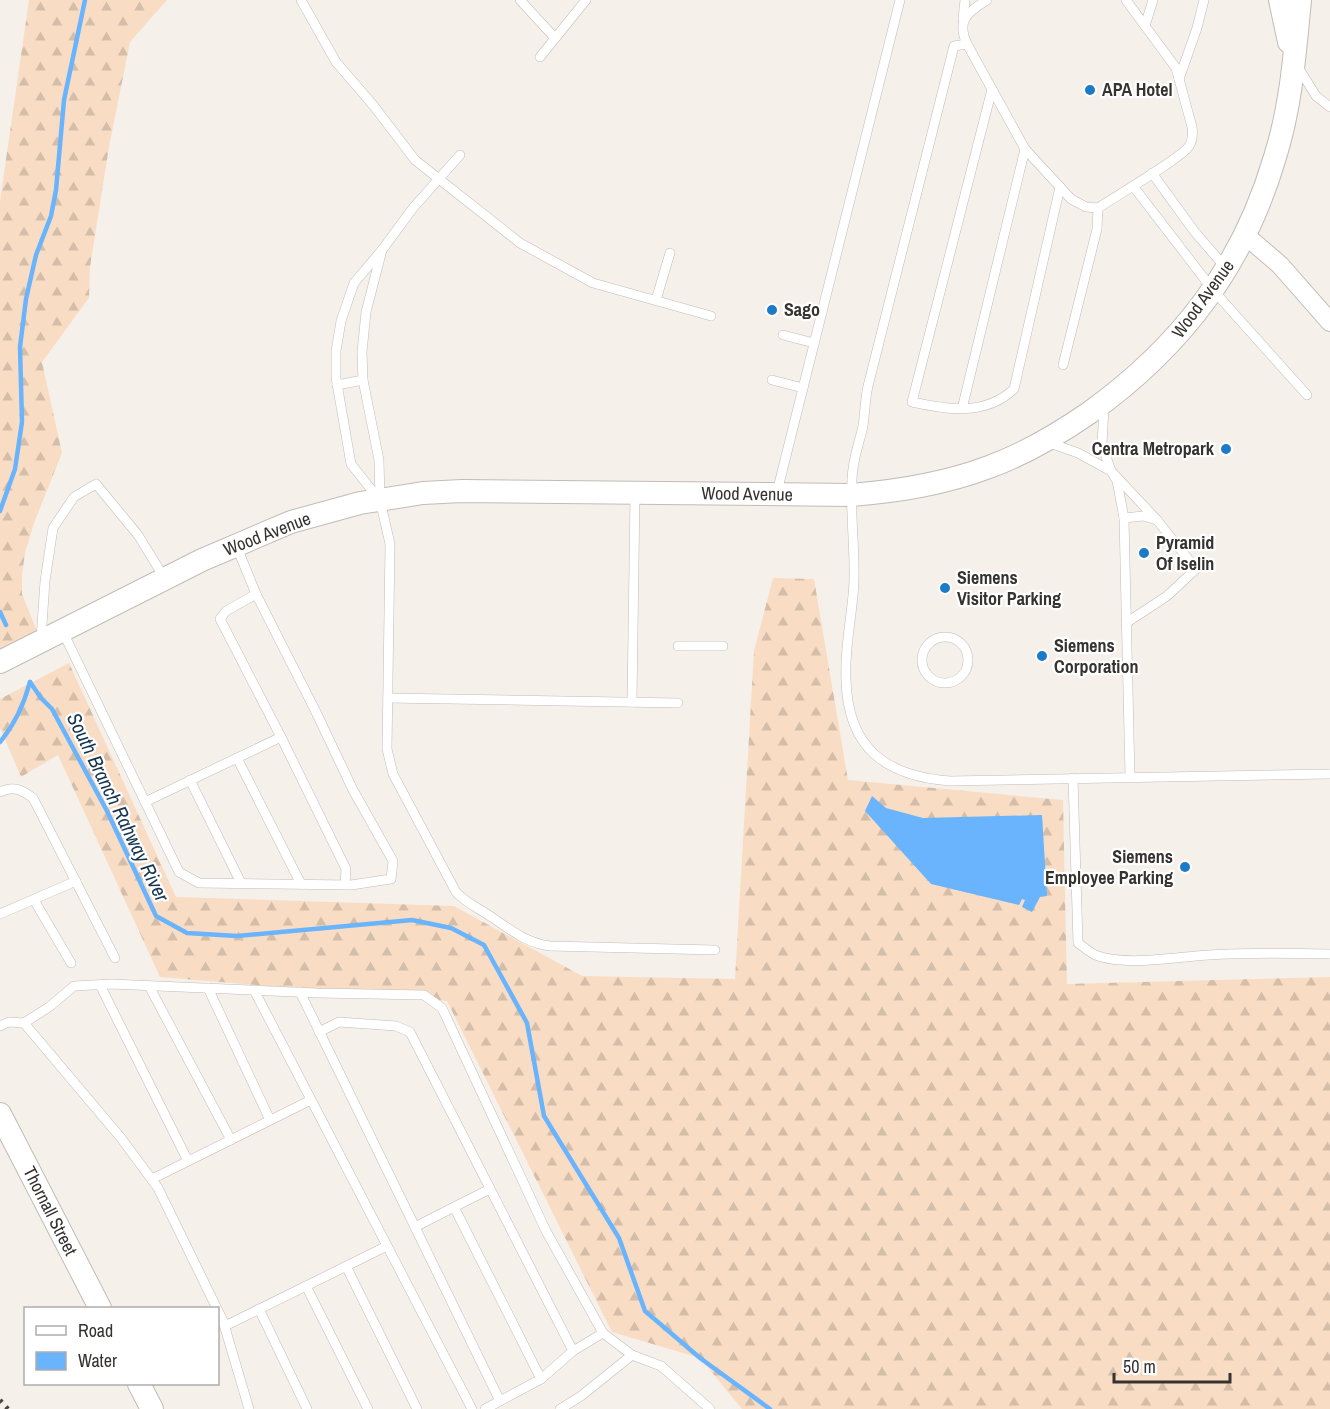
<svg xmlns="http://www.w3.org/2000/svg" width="1330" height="1409" viewBox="0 0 1330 1409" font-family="'Archivo Narrow',sans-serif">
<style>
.forest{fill:url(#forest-firs)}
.water{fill:#69b4fc}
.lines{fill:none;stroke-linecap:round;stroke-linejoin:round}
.stream{stroke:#69b4fc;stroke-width:4.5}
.service-casing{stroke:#c1bcb7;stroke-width:10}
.minor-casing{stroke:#c1bcb7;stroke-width:20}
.tertiary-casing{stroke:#c1bcb7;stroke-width:24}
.service{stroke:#fff;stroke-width:9}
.minor{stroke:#fff;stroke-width:18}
.tertiary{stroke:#fff;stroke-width:22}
.rail{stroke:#4a4644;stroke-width:4.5;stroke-dasharray:3 6;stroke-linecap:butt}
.poi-dot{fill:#1c7ac7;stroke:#fff;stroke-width:2}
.labels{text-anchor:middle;stroke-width:4.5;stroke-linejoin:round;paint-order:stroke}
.poi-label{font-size:18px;font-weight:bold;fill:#353230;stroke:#fff;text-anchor:start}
.street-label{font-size:18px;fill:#353230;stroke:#fff}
.water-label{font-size:20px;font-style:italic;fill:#163552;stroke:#fff}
</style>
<defs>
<pattern id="forest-firs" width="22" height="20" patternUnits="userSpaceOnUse" patternTransform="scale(1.5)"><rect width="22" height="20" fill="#f8ddc4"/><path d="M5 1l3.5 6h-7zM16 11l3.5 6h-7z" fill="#d5bea9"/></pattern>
</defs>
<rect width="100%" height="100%" fill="#f6f0eb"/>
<!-- forest -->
<g class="forest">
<polygon points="29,0 167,0 130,42 109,147 90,267 89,298 42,362 62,453 34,523 25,553 22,575 22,594 41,641 0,662 0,201"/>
<polygon points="773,578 814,579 848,780 1063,800 1067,984 1330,977 1330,1409 742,1409 700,1358 612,1332 447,1001 160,977 58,755 21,777 0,728 0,699 69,663 176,897 454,906 582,976 735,979 754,651"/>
</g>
<!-- water -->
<polygon class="water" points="872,796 886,808 923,818 1042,815 1047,896 1040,897 1032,912 1022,907 1025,900 1022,899 1019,905 931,884 865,811"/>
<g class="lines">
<!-- stream -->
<g class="stream">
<polyline points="0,511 15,469 22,422 20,347 26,299 36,255 51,216 56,190 64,100 85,0"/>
<polyline points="0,612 6,625"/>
<polyline points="30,682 41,698 52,709 107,811 156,916 187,933 237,936 412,920 451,928 484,945 527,1023 544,1116 619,1238 645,1311 700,1358 770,1409"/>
<path d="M 0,742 C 15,724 24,704 30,682"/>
</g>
<!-- service casing -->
<g class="service-casing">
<g id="service">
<polyline points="301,0 336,62 373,105 415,160 520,243 593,283 711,316"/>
<polyline points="520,0 555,38"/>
<path d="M 987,0 C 968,12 956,20 967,44 L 1025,149 L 1071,199 L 1086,207 L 1098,208 C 1113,198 1183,157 1189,146 C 1193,140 1193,134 1192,127 L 1176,68 L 1126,0"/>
<polyline points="963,19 965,0"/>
<polyline points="1145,26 1153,0"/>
<path d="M 967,44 L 954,46 L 868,386 C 865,399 865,413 863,426 C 859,444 852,461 852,480 C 850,513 855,547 854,580 C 853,613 844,647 846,680 C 848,748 885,776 950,781 L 1330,774"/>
<polyline points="540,57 586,0"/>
<polyline points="1298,67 1316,96 1330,107"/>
<polyline points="1179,79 1197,28 1204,0"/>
<path d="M 992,89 L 912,402 C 948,410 985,416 1014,389 L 1060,187"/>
<polyline points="1152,173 1194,231 1226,268"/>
<polyline points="1133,186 1213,290 1307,395"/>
<path d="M 382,250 L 366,312 L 362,352 L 363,380 L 379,460 L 380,500 L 390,544 L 387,749 L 393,774 L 456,892 C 465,902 476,907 487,914 C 507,927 525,943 550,946 L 715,950"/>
<polyline points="656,300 670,253"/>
<polyline points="783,335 814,343"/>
<polyline points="1063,365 1097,229 1098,208"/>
<polyline points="772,380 803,388"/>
<polyline points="337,385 363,380"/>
<polyline points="1104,406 1102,445 1111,471 1117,481 1124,518 1130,777"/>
<polyline points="962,409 1025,149"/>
<polyline points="1047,442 1078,453 1111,471 1157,520 1196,569 1167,596 1126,623"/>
<polyline points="777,492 900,0"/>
<polyline points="378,498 351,464 336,378 336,351 341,321 354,283 382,250 413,208 460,155"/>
<polyline points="1124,518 1143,516 1157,520"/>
<polyline points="62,630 179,872 199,883 351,885 391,879 393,861 353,790 315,710 256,594 236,545"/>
<circle cx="945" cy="660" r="23"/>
<polyline points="41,639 45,581 53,528 74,497 96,484 138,535 165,579"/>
<polyline points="678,646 723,646"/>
<polyline points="388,698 678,703"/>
<polyline points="632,702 635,493"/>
<polyline points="281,737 346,869 345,884"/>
<polyline points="237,758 301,884"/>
<path d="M 1073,778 L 1078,943 C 1084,947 1091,954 1098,956 C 1129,966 1176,957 1209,955 C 1249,952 1290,953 1330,954"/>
<polyline points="190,780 241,883"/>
<path d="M 0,792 C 13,785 22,790 33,798 L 115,958"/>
<polyline points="145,802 281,737 220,619 226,611 256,594"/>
<polyline points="34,900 71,963"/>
<polyline points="0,914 76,881"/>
<polyline points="100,985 188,1161"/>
<polyline points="149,986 231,1140"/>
<polyline points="208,988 270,1120"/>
<polyline points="254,990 472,1409"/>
<polyline points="300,992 500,1401"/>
<polyline points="24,1023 121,1138 158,1188 223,1321 249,1409"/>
<polyline points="0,1026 9,1022 24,1023 49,1007 74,986 111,984 318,993 424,995 442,1008 546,1231 603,1333 573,1351 541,1379 485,1409"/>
<polyline points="319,1032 339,1022 396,1026 410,1032 573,1351"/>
<polyline points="152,1179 311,1100"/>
<polyline points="454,1207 490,1189"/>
<polyline points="415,1227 454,1207 541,1379"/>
<polyline points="346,1266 417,1409"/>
<polyline points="306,1286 368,1409"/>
<polyline points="259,1309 307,1409"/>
<polyline points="225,1326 387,1246"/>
<polyline points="603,1333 632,1355 661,1366 710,1409"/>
<polyline points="560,1409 581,1396 632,1355"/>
</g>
</g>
<!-- minor casing -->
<g class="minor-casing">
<polyline id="minor" points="1245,235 1280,265 1330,322"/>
</g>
<!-- tertiary casing -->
<g class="tertiary-casing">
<g id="tertiary">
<polyline points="1280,0 1289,42"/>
<path d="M 0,662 L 202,560 L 291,522 L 360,503 L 423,493 L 462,491 L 851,495 C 899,491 944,484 989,467 C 1025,454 1057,435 1089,413 C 1181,347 1243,266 1275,157 C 1291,107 1295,52 1300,0"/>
<polyline points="0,1114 100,1308"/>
<polyline points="139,1384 152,1409"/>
</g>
</g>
<!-- service -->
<use href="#service" class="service"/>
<!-- minor -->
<use href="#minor" class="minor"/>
<!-- tertiary -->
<use href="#tertiary" class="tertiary"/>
<!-- rail -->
<polyline class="rail" points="0,1400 8,1409"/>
</g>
<!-- markers -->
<g class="poi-dot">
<circle cx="1090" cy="90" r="6"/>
<circle cx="772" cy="310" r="6"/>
<circle cx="1226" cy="449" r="6"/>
<circle cx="1144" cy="553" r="6"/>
<circle cx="945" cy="588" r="6"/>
<circle cx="1042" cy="656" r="6"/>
<circle cx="1185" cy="867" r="6"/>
</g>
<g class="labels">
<!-- poi labels -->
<g class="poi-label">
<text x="1102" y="96">APA Hotel</text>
<text x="784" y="316">Sago</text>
<text x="1214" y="455" text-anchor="end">Centra Metropark</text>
<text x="1156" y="549">Pyramid<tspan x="1156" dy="21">Of Iselin</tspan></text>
<text x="957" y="584">Siemens<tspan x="957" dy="21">Visitor Parking</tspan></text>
<text x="1054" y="652">Siemens<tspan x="1054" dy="21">Corporation</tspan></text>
<text x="1173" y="863" text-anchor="end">Siemens<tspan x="1173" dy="21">Employee Parking</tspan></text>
</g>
<!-- street labels -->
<g class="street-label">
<text transform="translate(1203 299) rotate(-54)" y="6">Wood Avenue</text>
<text transform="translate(747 494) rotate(1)" y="6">Wood Avenue</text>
<text transform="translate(267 534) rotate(-21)" y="6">Wood Avenue</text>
<text transform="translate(50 1211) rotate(63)" y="6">Thornall Street</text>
</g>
<!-- water labels -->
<g class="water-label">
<text transform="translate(118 807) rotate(64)" y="7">South Branch Rahway River</text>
</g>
</g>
<!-- legend -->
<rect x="24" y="1307" width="195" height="78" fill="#ffffff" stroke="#aeadac" stroke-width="1.5"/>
<rect x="36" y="1326" width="30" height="9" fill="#ffffff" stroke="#aeadac" stroke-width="1.5"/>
<text x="78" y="1337" font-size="18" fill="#353230">Road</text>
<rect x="36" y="1352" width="30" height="18" fill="#69b4fc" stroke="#aeadac" stroke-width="1.5"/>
<text x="78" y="1367" font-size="18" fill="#353230">Water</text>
<!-- scale -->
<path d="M1114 1373v9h116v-9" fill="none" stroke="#353230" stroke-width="3"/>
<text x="1123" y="1373" font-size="18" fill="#353230" stroke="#ffffff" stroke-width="4.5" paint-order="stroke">50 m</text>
</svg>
